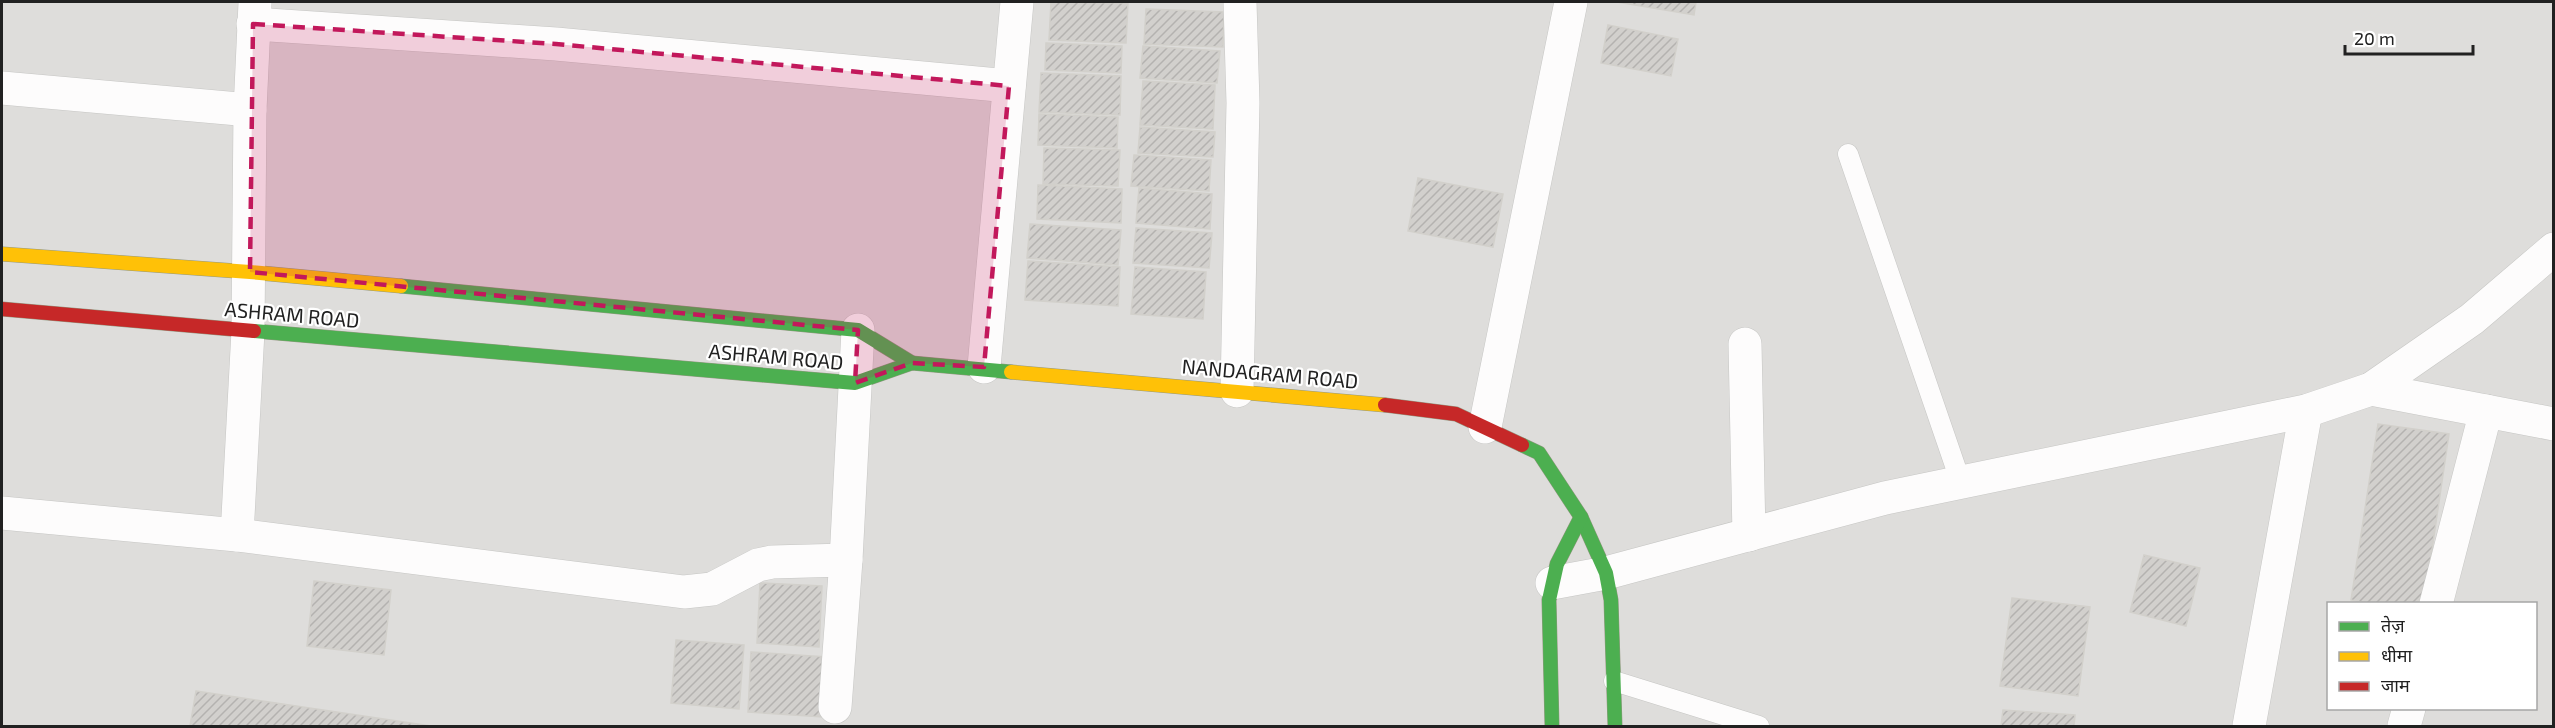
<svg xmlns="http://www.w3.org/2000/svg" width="2555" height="728" viewBox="0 0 2555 728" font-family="'Exo 2','Noto Sans Devanagari',sans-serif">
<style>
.residential{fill:#dedddb;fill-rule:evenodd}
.building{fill:url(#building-hatch);stroke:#d2d0cb;stroke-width:1.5}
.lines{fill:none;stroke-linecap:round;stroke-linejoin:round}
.lane-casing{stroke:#c6c6c4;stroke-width:21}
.street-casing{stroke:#c6c6c4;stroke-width:34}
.fast-casing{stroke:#949982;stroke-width:15}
.slow-casing{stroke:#949982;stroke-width:15}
.jam-casing{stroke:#949982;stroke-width:15}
.lane{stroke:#fdfcfc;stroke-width:20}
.street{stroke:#fdfcfc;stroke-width:33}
.fast{stroke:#4caf50;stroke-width:14}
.slow{stroke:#ffc107;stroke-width:14}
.jam{stroke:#c62828;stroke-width:14}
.marked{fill:#c2185b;fill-opacity:0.2;stroke:#c2185b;stroke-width:4.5;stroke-dasharray:12 8;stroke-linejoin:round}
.labels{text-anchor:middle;stroke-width:4.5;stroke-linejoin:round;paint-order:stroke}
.street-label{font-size:20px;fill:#212121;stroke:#fff}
</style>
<defs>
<pattern id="building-hatch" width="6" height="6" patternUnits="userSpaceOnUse" patternTransform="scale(1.5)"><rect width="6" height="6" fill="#d2d0cd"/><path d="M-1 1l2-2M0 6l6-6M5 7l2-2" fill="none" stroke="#b4b2b0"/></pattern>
</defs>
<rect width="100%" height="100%" fill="#efeeea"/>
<!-- residential -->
<path class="residential" d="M 2,2 L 2553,2 L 2553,726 L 2,726 ZM 2328,604 L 2536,604 L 2536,708 L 2328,708 Z"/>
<!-- building -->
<g class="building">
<polygon points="1051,2 1128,3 1126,43 1049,40"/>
<polygon points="1617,2 1696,2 1694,15"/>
<polygon points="1146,9 1224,12 1223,47 1144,44"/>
<polygon points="1608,25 1678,39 1671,76 1601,63"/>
<polygon points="1046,43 1122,46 1121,73 1045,70"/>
<polygon points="1143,46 1220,51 1217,83 1140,78"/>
<polygon points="1041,73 1121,76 1120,115 1039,112"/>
<polygon points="1143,81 1215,85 1213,129 1140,125"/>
<polygon points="1039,114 1118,117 1117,148 1038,145"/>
<polygon points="1140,127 1215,132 1213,157 1138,153"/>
<polygon points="1044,148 1120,150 1118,186 1043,184"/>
<polygon points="1134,155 1211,160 1209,191 1131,186"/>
<polygon points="1418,178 1503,194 1493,247 1408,231"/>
<polygon points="1038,185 1122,189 1121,223 1037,219"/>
<polygon points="1139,188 1212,194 1210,229 1136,223"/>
<polygon points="1030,224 1121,230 1118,265 1027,258"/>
<polygon points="1136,228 1212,233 1209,268 1133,263"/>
<polygon points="1028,261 1120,267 1118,306 1025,300"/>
<polygon points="1135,267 1206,272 1203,319 1131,314"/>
<polygon points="2378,424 2449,434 2424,604 2371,604 2351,600"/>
<polygon points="2144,555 2200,568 2186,626 2130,612"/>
<polygon points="314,581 391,590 384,655 307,646"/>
<polygon points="760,583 822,586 819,647 757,643"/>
<polygon points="2012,598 2090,607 2078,696 2000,686"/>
<polygon points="676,640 744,645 739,709 671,703"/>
<polygon points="751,652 827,657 823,717 748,712"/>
<polygon points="196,691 431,726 190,726"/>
<polygon points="2003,710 2075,715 2074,726 2001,726"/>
</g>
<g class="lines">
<!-- lane casing -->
<g class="lane-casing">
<g id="lane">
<polyline points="1848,154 1961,483"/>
<polyline points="1614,681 1759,726"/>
</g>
</g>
<!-- street casing -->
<g class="street-casing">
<g id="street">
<polyline points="253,24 556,44 1009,86"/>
<polyline points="2,88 250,110"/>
<polyline points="1745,344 1749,535"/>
<polyline points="984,367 1017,2"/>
<polyline points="2371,389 2554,424"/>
<polyline points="1237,391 1243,103 1240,2"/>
<polyline points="1485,427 1571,2"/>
<polyline points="2,513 237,535 684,592 712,589 758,565 772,562 846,560"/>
<polyline points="237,535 248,331 250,110 255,3"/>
<polyline points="1552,583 1606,573 1885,498 2306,411 2371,389 2472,319 2554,249"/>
<polyline points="2436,604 2486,411"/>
<polyline points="835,707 846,560 858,330"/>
<polyline points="2249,726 2306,411"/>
<polyline points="2404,726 2409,708"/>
</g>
</g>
<!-- fast casing -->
<g class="fast-casing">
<g id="fast">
<polyline points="401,286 858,330 912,363"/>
<polyline points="254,331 855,383 912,363 1011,372"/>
<polyline points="1522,445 1539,453 1581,517 1606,573 1611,600 1615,726"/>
<polyline points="1552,726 1549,600 1557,564 1581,517"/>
</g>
</g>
<!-- slow casing -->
<g class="slow-casing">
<g id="slow">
<polyline points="2,254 250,272 401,286"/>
<polyline points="1011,372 1385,405"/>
</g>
</g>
<!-- jam casing -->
<g class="jam-casing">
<g id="jam">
<polyline points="2,309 254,331"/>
<polyline points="1385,405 1456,414 1522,445"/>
</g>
</g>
<!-- lane -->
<use href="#lane" class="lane"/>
<!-- street -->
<use href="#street" class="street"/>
<!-- fast -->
<use href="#fast" class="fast"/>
<!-- slow -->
<use href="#slow" class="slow"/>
<!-- jam -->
<use href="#jam" class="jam"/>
</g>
<!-- marked area -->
<path class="marked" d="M 253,24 L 556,44 L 1009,86 L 984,367 L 912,363 L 855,383 L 858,330 L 250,272 Z"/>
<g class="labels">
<!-- street labels -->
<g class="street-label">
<text transform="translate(292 315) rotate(5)" y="7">ASHRAM ROAD</text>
<text transform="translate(776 357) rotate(5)" y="7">ASHRAM ROAD</text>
<text transform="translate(1270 374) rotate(5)" y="7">NANDAGRAM ROAD</text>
</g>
</g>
<!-- border -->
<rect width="2555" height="728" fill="none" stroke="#212121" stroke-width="6"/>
<!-- legend -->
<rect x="2327" y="602" width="210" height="108" fill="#ffffff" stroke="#a6a6a6" stroke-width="1.5"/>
<rect x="2339" y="622" width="30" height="9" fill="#4caf50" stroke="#a6a6a6" stroke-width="1.5"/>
<text x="2381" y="632" font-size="18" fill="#212121">तेज़</text>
<rect x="2339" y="652" width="30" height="9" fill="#ffc107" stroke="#a6a6a6" stroke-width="1.5"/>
<text x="2381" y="662" font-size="18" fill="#212121">धीमा</text>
<rect x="2339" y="682" width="30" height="9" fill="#c62828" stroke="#a6a6a6" stroke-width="1.5"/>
<text x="2381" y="692" font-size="18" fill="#212121">जाम</text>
<!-- scale -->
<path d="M2345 45v9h128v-9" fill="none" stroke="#212121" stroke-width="3"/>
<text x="2354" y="45" font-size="18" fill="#212121" stroke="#ffffff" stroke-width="4.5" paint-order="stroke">20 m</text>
</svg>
